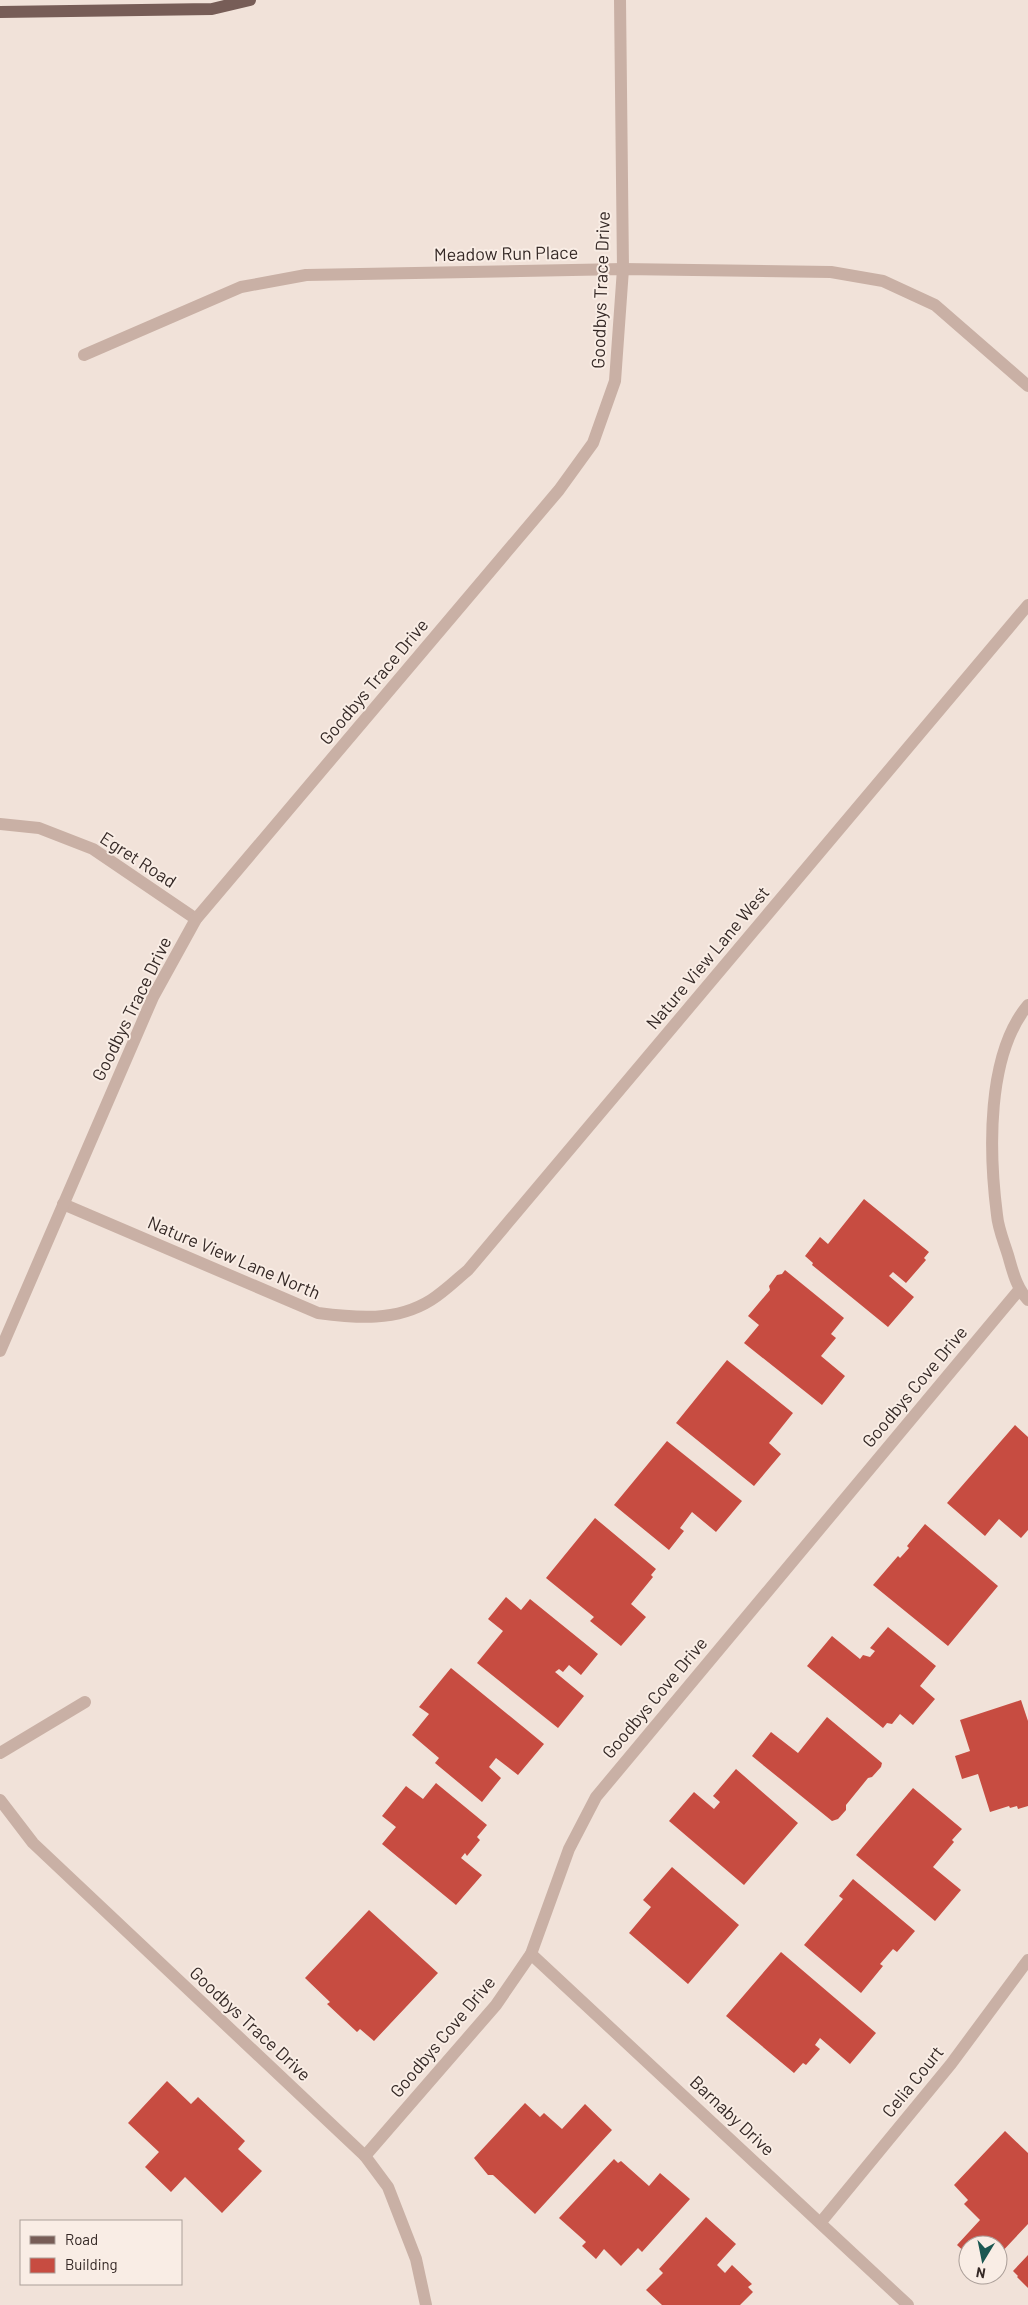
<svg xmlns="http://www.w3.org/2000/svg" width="1028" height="2305" viewBox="0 0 1028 2305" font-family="Barlow,sans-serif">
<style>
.building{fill:#c74c41}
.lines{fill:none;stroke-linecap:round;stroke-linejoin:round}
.street{stroke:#c9b0a5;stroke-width:12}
.primary{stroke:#775d57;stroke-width:12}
.labels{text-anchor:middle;stroke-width:4;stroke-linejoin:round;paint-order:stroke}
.street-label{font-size:18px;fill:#352926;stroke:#f9ede5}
</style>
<rect width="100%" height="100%" fill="#f1e2d9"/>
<!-- building -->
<g class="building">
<polygon points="864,1199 929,1252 924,1258 926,1260 906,1283 893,1272 889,1276 914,1297 888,1327 812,1265 813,1263 805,1256 820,1237 828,1244"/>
<polygon points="785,1270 844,1318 831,1334 836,1338 821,1356 845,1376 822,1405 744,1343 759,1325 748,1316 770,1290 769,1286 777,1275 782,1274"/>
<polygon points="727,1360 793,1413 769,1443 781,1454 754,1486 676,1423"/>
<polygon points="1015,1425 1028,1437 1028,1530 1021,1538 999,1519 985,1536 947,1503"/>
<polygon points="667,1441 742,1501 716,1532 692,1512 680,1528 684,1531 669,1550 614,1505"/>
<polygon points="595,1518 656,1569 651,1575 653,1577 631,1604 646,1617 621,1646 590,1621 594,1617 546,1578"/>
<polygon points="925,1524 998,1586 948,1646 873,1585 898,1556 900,1558 909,1548 907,1546"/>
<polygon points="506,1597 521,1610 530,1599 598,1654 581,1675 569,1665 563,1672 559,1669 555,1672 584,1696 558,1728 477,1663 503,1631 488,1619"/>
<polygon points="888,1627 936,1666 920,1686 935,1699 913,1725 900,1714 892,1724 887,1723 883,1728 807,1666 832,1636 860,1659 863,1655 870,1657 875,1651 870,1648"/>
<polygon points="451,1668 544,1744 518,1775 496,1758 489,1767 501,1778 482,1802 435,1763 439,1758 412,1735 429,1714 419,1707"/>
<polygon points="1021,1700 1028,1721 1028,1806 1018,1809 1017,1806 1010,1808 1009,1806 990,1812 978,1774 962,1779 955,1756 970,1751 960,1720"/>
<polygon points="827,1717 882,1763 881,1767 872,1777 868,1778 846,1805 846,1810 838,1819 832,1821 752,1756 771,1732 798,1753"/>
<polygon points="736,1769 798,1823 744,1885 669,1821 694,1792 714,1809 720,1802 713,1796"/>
<polygon points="436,1783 487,1825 477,1837 480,1840 467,1856 465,1853 461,1858 482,1875 456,1905 382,1844 396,1827 382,1816 406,1786 423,1799"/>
<polygon points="913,1788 962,1829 952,1840 954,1842 933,1867 961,1890 935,1921 856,1855"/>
<polygon points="672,1867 739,1925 688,1984 629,1933 651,1907 643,1900"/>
<polygon points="853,1879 915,1931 897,1952 893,1949 880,1964 883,1966 861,1993 804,1945 843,1899 839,1896"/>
<polygon points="369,1910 438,1973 374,2041 360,2029 357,2032 327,2004 330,2002 305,1978"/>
<polygon points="781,1952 876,2033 850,2064 820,2038 815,2045 820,2049 806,2065 803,2063 794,2073 726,2016"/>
<polygon points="167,2081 191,2104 198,2097 245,2141 238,2149 262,2171 222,2213 185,2177 171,2192 145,2167 159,2152 128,2123"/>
<polygon points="525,2103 540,2117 544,2113 562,2129 585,2104 612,2130 535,2214 493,2175 488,2175 474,2158"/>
<polygon points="1005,2131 1028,2153 1028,2224 998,2256 998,2245 968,2245 968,2255 957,2245 980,2220 964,2204 968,2200 954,2185"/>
<polygon points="614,2159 618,2163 621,2161 649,2186 660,2173 690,2199 642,2252 638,2248 621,2266 604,2249 596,2259 582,2246 586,2242 559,2218"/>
<polygon points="706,2217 736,2244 717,2265 725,2273 732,2265 752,2284 748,2287 753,2292 740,2305 662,2305 646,2290 663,2273 659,2269"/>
<polygon points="1028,2255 1028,2288 1017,2277 1018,2276 1013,2271"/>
</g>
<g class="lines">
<!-- street -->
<g class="street">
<polyline points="84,355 241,287 306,275 623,269 831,272 883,281 935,305 1028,386"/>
<polyline points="0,824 39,828 93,849 196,919"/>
<path d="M 1028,1005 C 986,1055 989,1153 997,1215 C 998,1228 1004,1242 1008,1255 C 1013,1272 1016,1287 1028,1300"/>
<path d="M 63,1204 L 318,1313 C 356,1318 396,1322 431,1300 C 444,1292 456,1280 468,1270 L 1028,605"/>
<polyline points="0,1351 153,997 196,919 559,490 593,443 615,381 623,269 620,0"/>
<polyline points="0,1753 85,1702"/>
<polyline points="0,1800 33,1843 365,2156 388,2187 416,2259 426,2305"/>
<polyline points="531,1954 908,2305"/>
<polyline points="365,2156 496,2005 531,1954 569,1849 596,1797 1019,1290"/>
<polyline points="821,2222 951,2064 1028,1960"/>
</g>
<!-- primary -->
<polyline class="primary" points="0,12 212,9 250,0"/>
</g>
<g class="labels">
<!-- street labels -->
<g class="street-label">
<text transform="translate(506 254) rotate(-1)" y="6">Meadow Run Place</text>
<text transform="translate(601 290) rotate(-88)" y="6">Goodbys Trace Drive</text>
<text transform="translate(374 682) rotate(-50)" y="6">Goodbys Trace Drive</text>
<text transform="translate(138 860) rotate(33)" y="6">Egret Road</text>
<text transform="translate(708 958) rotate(-50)" y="6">Nature View Lane West</text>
<text transform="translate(132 1009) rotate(-64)" y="6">Goodbys Trace Drive</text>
<text transform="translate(234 1258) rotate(23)" y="6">Nature View Lane North</text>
<text transform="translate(915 1387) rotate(-50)" y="6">Goodbys Cove Drive</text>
<text transform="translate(655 1698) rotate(-50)" y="6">Goodbys Cove Drive</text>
<text transform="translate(250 2024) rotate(43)" y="6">Goodbys Trace Drive</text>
<text transform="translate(443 2037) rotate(-50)" y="6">Goodbys Cove Drive</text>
<text transform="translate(913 2082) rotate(-51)" y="6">Celia Court</text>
<text transform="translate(732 2116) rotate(43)" y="6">Barnaby Drive</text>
</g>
</g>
<!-- legend -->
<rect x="20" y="2220" width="162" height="65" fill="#f9ede5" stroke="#ab9f99"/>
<rect x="30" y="2236" width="25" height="8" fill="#775d57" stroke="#ab9f99"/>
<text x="65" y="2245" font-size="15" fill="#352926">Road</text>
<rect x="30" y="2258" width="25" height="15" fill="#c74c41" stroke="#ab9f99"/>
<text x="65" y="2270" font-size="15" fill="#352926">Building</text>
<!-- north arrow -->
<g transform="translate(983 2260) rotate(190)"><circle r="24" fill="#f9ede5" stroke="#ab9f99"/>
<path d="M0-4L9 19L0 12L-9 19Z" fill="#1b5751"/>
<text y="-8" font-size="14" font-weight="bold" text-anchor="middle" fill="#352926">N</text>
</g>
</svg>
